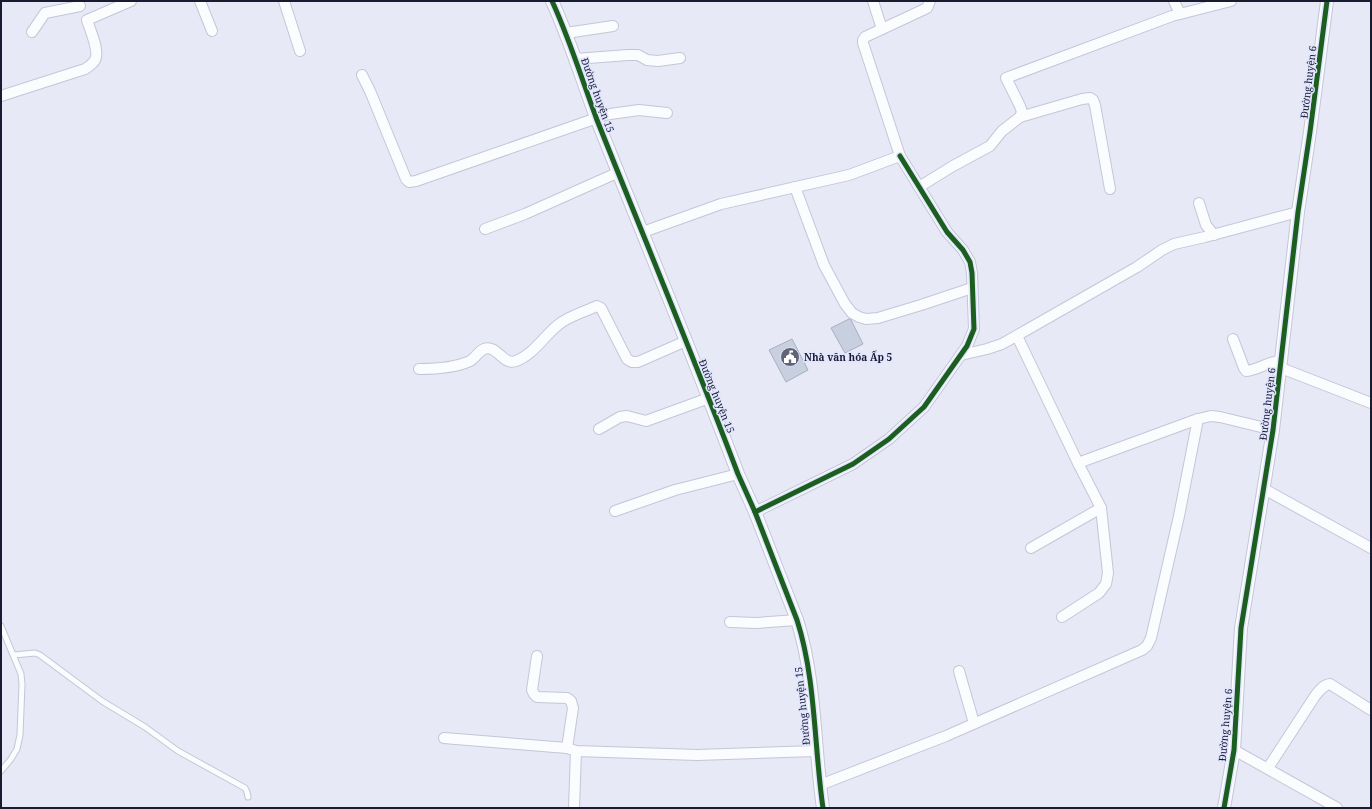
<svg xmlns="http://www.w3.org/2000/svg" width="1372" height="809" viewBox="0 0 1372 809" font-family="'Noto Serif',serif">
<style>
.building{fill:#c8d0df;stroke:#a8afbf}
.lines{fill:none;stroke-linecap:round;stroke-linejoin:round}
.service-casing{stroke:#c4c6d7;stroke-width:7}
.minor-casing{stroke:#c4c6d7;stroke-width:12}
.tertiary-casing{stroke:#c4c6d7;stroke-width:14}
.service{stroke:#fbfcfe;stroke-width:5}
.minor{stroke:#fbfcfe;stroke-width:10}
.tertiary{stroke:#fbfcfe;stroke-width:12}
.cycleway-casing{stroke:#e1e5fd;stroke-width:8}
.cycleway{stroke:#1b5e20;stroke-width:5}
.labels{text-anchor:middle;stroke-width:3;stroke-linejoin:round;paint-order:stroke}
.street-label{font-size:10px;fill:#191b31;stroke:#e1e5fd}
.poi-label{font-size:10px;font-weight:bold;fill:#191b31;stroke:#e1e5fd;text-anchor:start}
</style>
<rect width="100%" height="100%" fill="#e7e9f7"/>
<!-- building -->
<g class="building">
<polygon points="849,319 851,320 863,344 845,353 831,328"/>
<polygon points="792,339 808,370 786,382 769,350"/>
</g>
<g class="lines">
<!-- service casing -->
<g class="service-casing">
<g id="service">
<polyline points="1,626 21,674 22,684 20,735 17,749 11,759 1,771"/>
<polyline points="14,655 35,653 40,655 102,701 145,727 178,751 245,788 247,792 248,797"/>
</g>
</g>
<!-- minor casing -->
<g class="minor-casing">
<g id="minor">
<polyline points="200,1 212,31"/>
<polyline points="284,1 300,51"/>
<polyline points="873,1 882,29"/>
<polyline points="1174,1 1180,14"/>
<polyline points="32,32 45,13 80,6"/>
<polyline points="566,33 613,26"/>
<polyline points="575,59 628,55 638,55 647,60 658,61 680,58"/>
<polyline points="362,75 370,91 406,179 409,182 416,181 597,118"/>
<path d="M 1,96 L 85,69 C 89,66 93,64 95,60 C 100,51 90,30 87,20 L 131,1"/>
<polyline points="596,116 639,110 667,113"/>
<polyline points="1020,117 1082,99 1090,98 1093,100 1095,105 1110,189"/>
<polyline points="795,187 824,265 845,304 852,313 859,317 866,319 878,318 921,305 972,288"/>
<polyline points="919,187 953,166 990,146 1002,131 1020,117 1022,112 1020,106 1006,78 1172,16 1231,1"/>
<polyline points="1199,203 1206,225 1214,235"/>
<polyline points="485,229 525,214 619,172"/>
<polyline points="643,232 721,204 849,175 900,156 863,43 863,40 865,37 927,8 930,1"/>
<polyline points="1017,336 1078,463 1101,508 1108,573 1106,584 1099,593 1062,617"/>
<path d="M 1233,339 L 1244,368 L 1246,371 C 1259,370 1268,361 1281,361"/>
<polyline points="961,355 987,349 1002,344 1137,267 1162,250 1174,244 1205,237 1298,212"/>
<polyline points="1281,368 1371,403"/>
<path d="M 419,369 C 435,369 455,368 470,361 C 475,358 479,351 484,349 C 497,344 503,366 516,361 C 534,354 544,336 558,325 C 568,316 584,312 597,306 L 601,308 L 627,359 L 632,362 L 638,362 L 686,341"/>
<polyline points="599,429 620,417 627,416 646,421 709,398"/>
<polyline points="1078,463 1198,419"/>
<polyline points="1264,489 1371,548"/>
<polyline points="615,511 675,490 738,474"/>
<polyline points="755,512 853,464 889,439 924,407 967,346 974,329 972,273 970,262 963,250 947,232 900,156"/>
<polyline points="1031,548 1101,508"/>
<polyline points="730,622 756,623 797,620"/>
<polyline points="537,656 532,690 534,694 537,697 567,698 571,701 573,708 567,748"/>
<polyline points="959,671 974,723"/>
<polyline points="444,738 567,748 576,751 697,755 816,751"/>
<polyline points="1234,750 1334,806 1337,808"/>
<path d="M 1268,768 L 1315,696 C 1319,691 1323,685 1330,684 L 1371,710"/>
<polyline points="820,785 946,736 1142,650 1147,646 1151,638 1179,516 1198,419 1211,416 1220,417 1273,430"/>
<polyline points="574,808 576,751"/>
</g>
</g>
<!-- tertiary casing -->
<g class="tertiary-casing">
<g id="tertiary">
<path d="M 552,1 C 570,40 582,80 597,120 C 644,238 693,355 738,474 L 755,512 L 797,620 C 816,679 814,747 823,808"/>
<polyline points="1224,808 1234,750 1241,628 1273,430 1298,212 1310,132 1327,1"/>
</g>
</g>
<!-- service -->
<use href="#service" class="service"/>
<!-- minor -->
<use href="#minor" class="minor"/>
<!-- tertiary -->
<use href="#tertiary" class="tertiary"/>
<!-- cycleway casing -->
<g class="cycleway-casing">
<g id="cycleway">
<path d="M 552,1 C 570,40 582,80 597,120 C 644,238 693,355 738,474 L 755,512 L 797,620 C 816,679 814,747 823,808"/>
<polyline points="755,512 853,464 889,439 924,407 967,346 974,329 972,273 970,262 963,250 947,232 900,156"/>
<polyline points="1224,808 1234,750 1241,628 1273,430 1298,212 1310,132 1327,1"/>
</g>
</g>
<!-- cycleway -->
<use href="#cycleway" class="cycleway"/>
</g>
<!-- icons -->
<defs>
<g id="civic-disc" transform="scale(1)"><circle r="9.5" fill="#616376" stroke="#e1e5fd"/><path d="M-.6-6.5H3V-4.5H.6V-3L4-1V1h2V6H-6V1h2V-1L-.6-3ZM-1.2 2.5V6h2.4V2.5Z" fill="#fff"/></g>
</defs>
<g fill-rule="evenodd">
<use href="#civic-disc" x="790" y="357"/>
</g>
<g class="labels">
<!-- street labels -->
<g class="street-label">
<text transform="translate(1308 82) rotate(-83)" y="4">Đường huyện 6</text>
<text transform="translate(598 95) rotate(70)" y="4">Đường huyện 15</text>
<text transform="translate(717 396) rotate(68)" y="4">Đường huyện 15</text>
<text transform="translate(1267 404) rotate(-83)" y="4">Đường huyện 6</text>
<text transform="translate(802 706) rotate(-96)" y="4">Đường huyện 15</text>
<text transform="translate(1225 725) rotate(-85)" y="4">Đường huyện 6</text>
</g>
<!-- poi labels -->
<g class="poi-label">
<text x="804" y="361">Nhà văn hóa Ấp 5</text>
</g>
</g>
<!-- border -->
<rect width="1372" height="809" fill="none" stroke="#191b31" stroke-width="4"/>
</svg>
